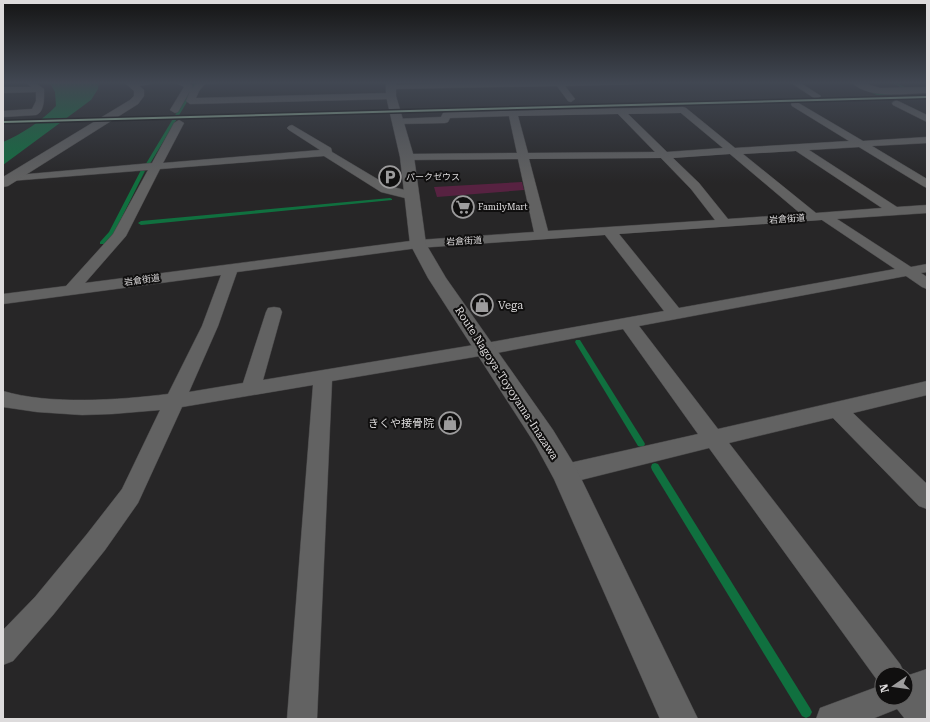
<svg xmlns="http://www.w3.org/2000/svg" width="930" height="722" viewBox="0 0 930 722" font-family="'Roboto Serif','Noto Sans JP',serif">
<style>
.green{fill:#572241}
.water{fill:#10703f}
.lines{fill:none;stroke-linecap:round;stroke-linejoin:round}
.stream{fill:#10703f;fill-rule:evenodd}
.minor-casing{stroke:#454445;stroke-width:1}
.secondary-casing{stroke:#454445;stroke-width:1}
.minor{fill:#626262;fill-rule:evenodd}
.secondary{fill:#626262;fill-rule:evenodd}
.rail-1-casing{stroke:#100f0f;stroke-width:3}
.rail-1{fill:#a2c7a8;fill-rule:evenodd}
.labels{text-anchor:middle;stroke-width:4;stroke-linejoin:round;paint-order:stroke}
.far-poi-label{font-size:9px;fill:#dddbdc;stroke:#100f0f;text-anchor:start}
.far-street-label{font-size:9px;fill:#dddbdc;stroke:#100f0f}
.poi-label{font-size:11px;fill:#dddbdc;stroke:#100f0f;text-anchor:start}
.street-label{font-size:11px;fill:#dddbdc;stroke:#100f0f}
</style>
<rect width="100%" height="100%" fill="#272627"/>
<!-- green -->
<polygon class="green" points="522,182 524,190 437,197 434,187"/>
<!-- water -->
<path class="water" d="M 46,82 L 99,82 L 98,89 L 91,100 L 3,165 L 3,142 C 20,135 43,120 56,106 L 55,92 L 51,85 Z"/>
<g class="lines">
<!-- stream -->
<g class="stream">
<polygon points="195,82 199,82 148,167 144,168 144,167"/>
<polygon points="891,82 894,82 909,89 906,90"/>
<polygon points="866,88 878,93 892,93 894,94 892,95 877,95 865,90"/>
<polygon points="141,170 145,171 114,233 104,244 100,244 100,242 109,232"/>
<polygon points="390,198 392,199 392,200 141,225 138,223 141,221"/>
<polygon points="576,340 580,340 644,442 645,444 644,446 641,447 638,446 575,342"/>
<polygon points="655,463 658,464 810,708 812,712 810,716 806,718 802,716 652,470 651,467 652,464"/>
</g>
<!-- minor casing -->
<g class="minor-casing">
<g id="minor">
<path d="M 25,82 L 34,82 L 44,89 C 44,97 45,112 36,115 L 3,117 L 3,111 L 32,109 L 36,101 L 36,92 L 3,93 L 3,87 L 31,87 Z"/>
<polygon points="139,82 155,82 151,84 133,87 129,85 130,83"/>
<path d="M 174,82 C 180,81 188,81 193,86 L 191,89 L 199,82 L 218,82 L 214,84 L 205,84 L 199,91 L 196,98 L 391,93 L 395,96 L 391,99 L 190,104 L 186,101 L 190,91 L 178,112 L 175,113 L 170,110 L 184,87 Z"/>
<polygon points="539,82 645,82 641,84 565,86 575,99 571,102 568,101 557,86 391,89 387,87 391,85"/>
<polygon points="790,82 799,82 821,96 817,99 814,98"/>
<path d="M 851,82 L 861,82 L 880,88 L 927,87 L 927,93 C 904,93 869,100 851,82 Z"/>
<polygon points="896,100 927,115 927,122 893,105 892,103"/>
<path d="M 795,101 L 863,141 L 927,137 L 927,143 L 872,146 L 927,179 L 927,188 L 923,186 L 859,147 L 809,150 L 897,207 L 927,205 L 927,213 L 837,219 L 911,267 L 927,264 L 927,272 L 921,273 L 927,277 L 927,289 L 922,287 L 906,276 L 639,326 L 718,429 L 927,381 L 927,395 L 853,413 L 927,484 L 927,509 L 919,506 L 833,418 L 729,443 L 900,664 L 905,674 L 882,674 L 882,698 L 906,698 L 906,676 L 927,669 L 927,719 L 905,719 L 897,709 L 872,719 L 816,719 L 820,708 L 882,685 L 880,684 L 709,448 L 565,484 L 557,481 L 554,474 L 557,467 L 565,464 L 698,434 L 623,329 L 486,355 L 332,381 L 317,719 L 287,719 L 313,385 L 182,407 L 138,503 L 105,550 L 53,615 L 13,661 L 3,665 L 3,630 L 35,597 L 87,534 L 122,489 L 160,410 L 112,414 L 82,415 L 37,412 L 3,407 L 3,391 C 49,405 120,400 168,394 L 202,326 L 221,275 L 3,304 L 3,294 L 66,286 L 113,234 L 148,170 L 10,181 L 6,180 L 4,178 L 6,176 L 152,163 L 174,123 L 179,120 L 184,123 L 163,163 L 320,150 L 289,130 L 287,128 L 289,126 L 292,125 L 331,148 L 332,152 L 389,186 L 417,193 L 419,196 L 417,199 L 413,200 L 381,192 L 324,156 L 160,169 L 126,236 L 85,283 L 418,240 L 534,232 L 518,159 L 407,160 L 402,157 L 407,154 L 517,153 L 509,116 L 450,118 L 448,122 L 445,123 L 398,124 L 393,121 L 395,119 L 441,117 L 443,113 L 446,112 L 683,107 L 686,108 L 735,148 L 849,141 L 792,106 L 791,104 L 792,102 ZM 681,113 L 723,148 L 667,152 L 628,114 ZM 618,114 L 655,152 L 528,153 L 518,116 ZM 796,151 L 882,208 L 816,213 L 743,154 ZM 730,154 L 801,214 L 728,219 L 699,183 L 673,158 ZM 661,158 L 691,189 L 715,220 L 548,231 L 529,159 ZM 822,220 L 895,269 L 679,308 L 619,234 ZM 605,235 L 664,311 L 486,343 L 263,380 L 282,312 L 280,308 L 274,307 L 268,308 L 266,312 L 243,383 L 189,392 L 218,326 L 237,272 L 418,248 Z"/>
</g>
</g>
<!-- secondary casing -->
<g class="secondary-casing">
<g id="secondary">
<polygon points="124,82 135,82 144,90 144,96 138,104 8,186 3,187 3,177 130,100 134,96 134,91"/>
<polygon points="386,82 396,82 396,96 414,157 426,244 446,278 553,430 575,466 698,719 660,719 554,479 535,444 428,278 410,244 400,157 386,96"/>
</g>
</g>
<!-- minor -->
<use href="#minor" class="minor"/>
<!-- secondary -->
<use href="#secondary" class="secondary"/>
<!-- rail-1 casing -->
<g class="rail-1-casing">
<polygon id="rail-1" points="927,96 927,98 3,123 3,121"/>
</g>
<!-- rail-1 -->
<use href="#rail-1" class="rail-1"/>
</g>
<!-- sky -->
<linearGradient id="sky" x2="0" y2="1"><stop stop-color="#151515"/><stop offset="0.45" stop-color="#414752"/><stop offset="1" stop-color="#414752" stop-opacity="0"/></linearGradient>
<rect width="930" height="183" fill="url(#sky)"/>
<!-- icons -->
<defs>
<g id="parking-ring" transform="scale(1.15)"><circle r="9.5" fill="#100f0f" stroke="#9d9c9d" stroke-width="1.5"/><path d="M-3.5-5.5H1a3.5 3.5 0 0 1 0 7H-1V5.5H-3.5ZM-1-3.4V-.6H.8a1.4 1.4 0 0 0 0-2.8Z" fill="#9d9c9d"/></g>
<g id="supermarket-ring" transform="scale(1.15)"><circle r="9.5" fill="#100f0f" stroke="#9d9c9d" stroke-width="1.5"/><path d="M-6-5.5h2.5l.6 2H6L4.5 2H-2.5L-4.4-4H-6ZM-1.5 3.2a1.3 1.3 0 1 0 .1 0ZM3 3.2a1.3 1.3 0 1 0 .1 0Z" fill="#9d9c9d"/></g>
<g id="shop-ring" transform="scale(1.15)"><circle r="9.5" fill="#100f0f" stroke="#9d9c9d" stroke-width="1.5"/><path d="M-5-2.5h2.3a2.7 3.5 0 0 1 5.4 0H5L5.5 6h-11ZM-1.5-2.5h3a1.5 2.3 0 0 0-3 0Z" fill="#9d9c9d"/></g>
</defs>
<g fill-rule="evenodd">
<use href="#parking-ring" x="390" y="177"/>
<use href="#supermarket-ring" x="463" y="207"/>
<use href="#shop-ring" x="482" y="305"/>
<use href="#shop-ring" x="450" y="423"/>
</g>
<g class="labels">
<!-- far-poi labels -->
<g class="far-poi-label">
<text x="406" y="180">パークゼウス</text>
<text x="478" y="210">FamilyMart</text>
</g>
<!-- far-street labels -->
<g class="far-street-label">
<text transform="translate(787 219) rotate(-4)" y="3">岩倉街道</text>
<text transform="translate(464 241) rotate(-3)" y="3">岩倉街道</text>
<text transform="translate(142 280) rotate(-8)" y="3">岩倉街道</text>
</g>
<!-- poi labels -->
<g class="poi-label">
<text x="498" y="309">Vega</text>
<text x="434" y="427" text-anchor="end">きくや接骨院</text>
</g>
<!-- street labels -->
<g class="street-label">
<text transform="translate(507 383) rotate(57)" y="4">Route Nagoya-Toyoyama-Inazawa</text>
</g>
</g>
<!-- border -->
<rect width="930" height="722" fill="none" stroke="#dddbdc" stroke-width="8"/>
<!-- north arrow -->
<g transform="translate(894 686) rotate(257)"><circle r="19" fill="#100f0f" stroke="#626161"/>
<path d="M0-3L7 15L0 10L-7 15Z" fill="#9d9c9d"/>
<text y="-6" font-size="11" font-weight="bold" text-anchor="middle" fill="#dddbdc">N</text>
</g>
</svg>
